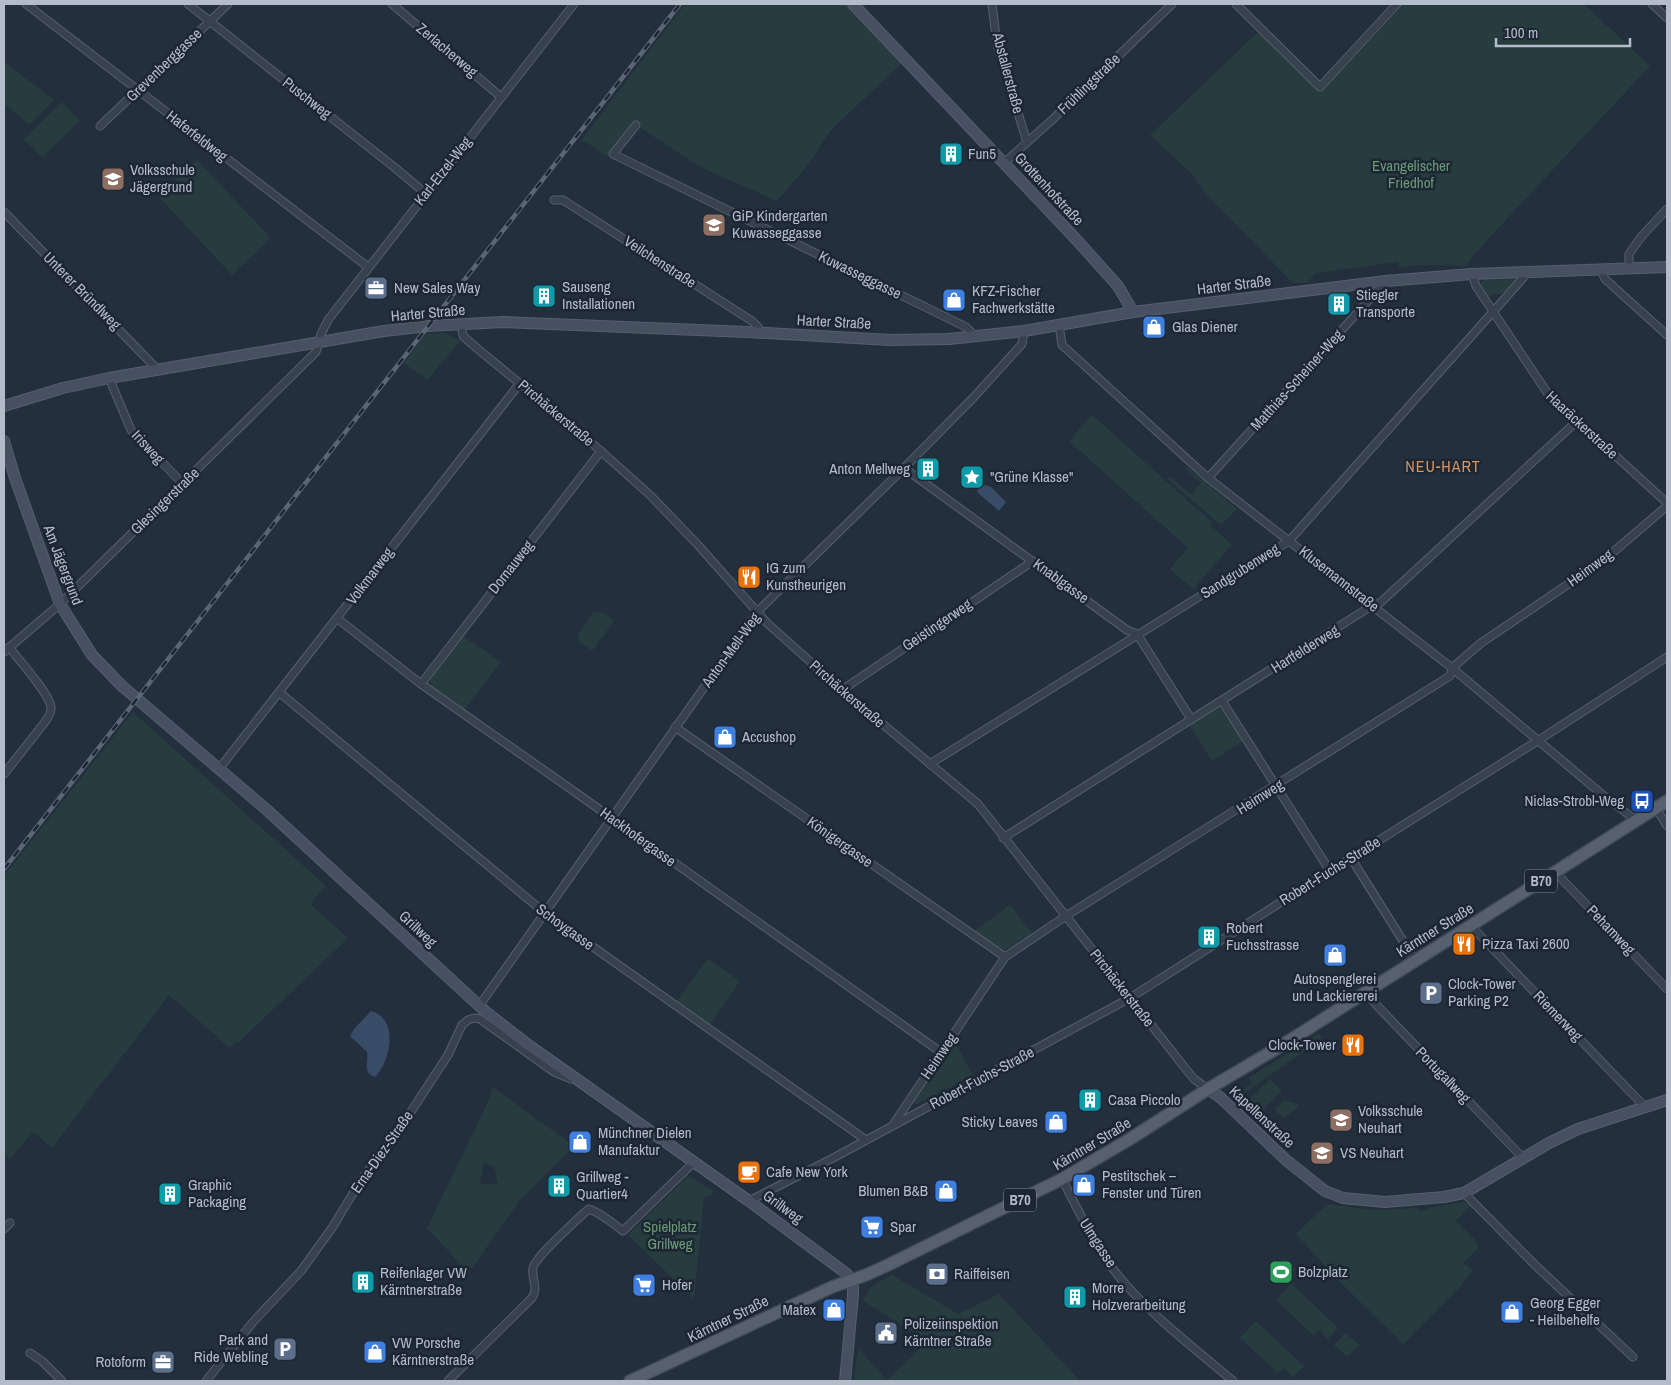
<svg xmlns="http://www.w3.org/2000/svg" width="1671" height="1385" viewBox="0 0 1671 1385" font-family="'Archivo Narrow',sans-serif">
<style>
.green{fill:#263c3f;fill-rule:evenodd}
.water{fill:#394c67}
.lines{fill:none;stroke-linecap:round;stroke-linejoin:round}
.street-casing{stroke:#565f6c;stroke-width:9}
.secondary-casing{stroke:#565f6c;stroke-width:12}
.primary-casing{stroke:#414a57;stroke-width:14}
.street{stroke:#38414e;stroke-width:7}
.secondary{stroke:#465061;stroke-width:10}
.primary{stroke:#56606e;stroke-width:11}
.rail-casing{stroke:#5a6575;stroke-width:4.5}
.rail{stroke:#1d2633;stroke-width:2.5;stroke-dasharray:8;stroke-linecap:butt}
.labels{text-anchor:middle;stroke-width:5;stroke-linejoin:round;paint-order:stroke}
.shield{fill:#1d2633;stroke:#878f9c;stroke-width:1}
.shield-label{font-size:14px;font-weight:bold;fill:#b4bcc9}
.street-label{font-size:15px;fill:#b4bcc9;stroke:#1d2633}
.poi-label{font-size:15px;fill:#b4bcc9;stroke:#1d2633;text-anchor:start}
.park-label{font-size:15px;fill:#6b9a76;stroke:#1d2633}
.neighbourhood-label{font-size:16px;letter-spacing:1px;fill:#d59563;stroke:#1d2633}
</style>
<rect width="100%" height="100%" fill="#242f3e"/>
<!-- green -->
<g class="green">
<polygon points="685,4 846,4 902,63 830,131 808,165 777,201 702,168 636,125 607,157 586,142 580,142"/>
<path d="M 1404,4 L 1584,4 L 1650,66 L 1489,238 L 1465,266 C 1442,265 1421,264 1399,267 L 1398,262 L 1316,273 L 1307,283 L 1293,283 L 1204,192 L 1192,174 L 1150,135 L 1259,31 L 1319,91 L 1322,90 L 1356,56 Z"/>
<polygon points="4,62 54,100 30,125 4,104"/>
<polygon points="62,102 80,121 42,157 24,139"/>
<polygon points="197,160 271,238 232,275 158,196"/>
<polygon points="1515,279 1516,282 1508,291 1487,297 1479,285 1483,280"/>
<polygon points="446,333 460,341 427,380 404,363 426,334"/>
<polygon points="1092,415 1212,522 1210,525 1232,545 1193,589 1170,569 1188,548 1069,441"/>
<polygon points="1187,467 1237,509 1221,525 1167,479 1169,476 1191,494 1201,483 1186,469"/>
<polygon points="594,612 602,612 614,621 592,651 579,641 578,634"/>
<path d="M 463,636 L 501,662 L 463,711 C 453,704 428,691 430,678 Z"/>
<polygon points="1215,708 1219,708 1223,710 1243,741 1212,761 1189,724"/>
<polygon points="133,712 326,886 310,904 348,938 238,1043 237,1041 230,1048 169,995 52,1148 33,1132 10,1159 4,1153 4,876"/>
<polygon points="1010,905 1032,933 1005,950 1000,950 974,931"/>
<polygon points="708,959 740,981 710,1025 677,1001"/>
<polygon points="1318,1034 1323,1038 1236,1099 1235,1095 1252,1084 1249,1078"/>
<polygon points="954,1040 973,1076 917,1104 914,1104 913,1099"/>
<polygon points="1270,1079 1282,1091 1261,1112 1249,1100"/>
<path d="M 493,1087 L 574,1146 L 520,1200 L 472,1268 L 464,1268 L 427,1228 L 488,1102 ZM 484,1162 L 494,1167 L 498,1184 L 480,1184 Z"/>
<polygon points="1285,1100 1296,1103 1299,1106 1285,1118 1277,1113 1275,1108"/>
<polygon points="688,1176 713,1190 711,1196 704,1197 694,1299 628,1235"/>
<polygon points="1464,1202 1470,1206 1456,1221 1477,1242 1478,1248 1463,1263 1473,1270 1460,1287 1403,1344 1333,1275 1296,1234 1327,1204 1375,1210 1416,1208 1421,1212 1429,1208"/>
<polygon points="1283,1258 1295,1269 1280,1285 1268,1274"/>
<path d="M 892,1275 L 958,1314 L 999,1294 L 1080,1381 L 854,1381 L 858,1348 L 887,1380 L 928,1341 L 863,1301 C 867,1286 879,1282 892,1275 Z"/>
<polygon points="1291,1283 1338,1328 1328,1339 1319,1330 1314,1336 1276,1300"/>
<polygon points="1256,1321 1304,1366 1293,1377 1284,1368 1278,1373 1240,1338"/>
<polygon points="1346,1333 1359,1345 1347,1357 1334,1345"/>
</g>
<!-- water -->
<g class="water">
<polygon points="985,485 991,487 1006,502 999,511 977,492 978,489"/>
<path d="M 371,1011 C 400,1019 390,1062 375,1077 C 362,1072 369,1063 367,1052 L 350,1036 L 354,1029 Z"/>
</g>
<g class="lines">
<!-- street casing -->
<g class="street-casing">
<g id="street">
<polyline points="26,4 368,267"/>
<polyline points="188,4 394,167 425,193"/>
<polyline points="392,4 501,97"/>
<polyline points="992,4 997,45 1027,142"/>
<polyline points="1236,4 1320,87 1397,4"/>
<polyline points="1652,4 1667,18"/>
<polyline points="636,125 613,154 966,327 975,336"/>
<polyline points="100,126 228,4"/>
<polyline points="1004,163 1052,120 1172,4"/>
<polyline points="554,200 563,200 752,321 758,327 759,332"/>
<polyline points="4,212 158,370"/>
<polyline points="1629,269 1629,254 1641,237 1667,209"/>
<polyline points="1601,270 1605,279 1667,335"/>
<polyline points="1472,274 1476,286 1548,394 1667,503"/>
<polyline points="461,324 463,336 479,350 585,437 650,495 698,545 767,623 842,690 978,804 1185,1068 1194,1079 1208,1089"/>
<polyline points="1059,325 1062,345 1208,478 1452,668 1604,796 1637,821"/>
<polyline points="109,378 131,430 183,484"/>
<polyline points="904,468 1127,630 1137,634 1191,719"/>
<polyline points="1208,478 1386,281"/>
<polyline points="338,619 421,684 575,792 942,1053"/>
<polyline points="4,652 60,604 316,352 321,334 328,320 574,4"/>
<polyline points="421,684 601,451"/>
<polyline points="842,690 1033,561"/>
<polyline points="280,693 545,913 866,1140"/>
<polyline points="1222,701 1330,871"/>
<polyline points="675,727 1005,957"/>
<polyline points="931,765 933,762 1289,541 1523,278 1526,271"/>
<polyline points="219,769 520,383"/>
<path d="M 4,774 L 45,722 C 48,717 52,713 51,707 C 49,693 19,660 9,647"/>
<polyline points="1656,808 1667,826"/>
<polyline points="1003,838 1373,605 1380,603 1577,421"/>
<polyline points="1351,858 1415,960"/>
<polyline points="1555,872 1667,989"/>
<polyline points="1470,925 1645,1107"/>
<polyline points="1364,992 1523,1158"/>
<polyline points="479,1006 758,611 904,468 974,397 1022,344 1024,331"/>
<polyline points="893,1125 1005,957 1066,916 1450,676 1452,668 1481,643 1604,560 1667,506"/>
<path d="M 1062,1179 C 1078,1210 1093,1241 1113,1269 C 1144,1310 1193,1347 1233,1381"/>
<polyline points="1464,1193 1535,1265 1633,1357"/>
<polyline points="749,1201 835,1157 1130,998 1330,871 1539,740 1667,657"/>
<polyline points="4,1229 10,1223"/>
<polyline points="30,1353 42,1361 62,1381"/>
<polyline points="206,1381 253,1322 301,1271 332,1228 361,1180 397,1133 448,1055 462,1025 468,1020 474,1018 480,1019 554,1072 571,1079"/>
<path d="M 448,1381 L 532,1298 C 539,1287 531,1279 533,1268 C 536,1256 574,1223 584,1213 L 589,1209 C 603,1214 612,1223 623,1231 L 694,1162"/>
</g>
</g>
<!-- secondary casing -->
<g class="secondary-casing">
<g id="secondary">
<polyline points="853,4 1074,237 1118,286 1133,312"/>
<polyline points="4,406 63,388 109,378 384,331 428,326 503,322 747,332 890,340 949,339 1024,331 1133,312 1386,281 1472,274 1667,267"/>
<polyline points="4,441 15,478 60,604 92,655 122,686 267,810 486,1012 527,1044 749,1201 847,1274 853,1286 853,1295 845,1381"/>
<polyline points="1208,1089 1221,1098 1286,1160 1325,1191 1343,1198 1385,1202 1444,1197 1464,1193 1549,1143 1578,1129 1667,1100"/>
</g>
</g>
<!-- primary casing -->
<g class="primary-casing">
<polyline id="primary" points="630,1381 832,1287 866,1275 890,1264 1062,1179 1130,1139 1208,1089 1284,1044 1667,801"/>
</g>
<!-- street -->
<use href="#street" class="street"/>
<!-- secondary -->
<use href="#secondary" class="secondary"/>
<!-- primary -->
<use href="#primary" class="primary"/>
<!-- rail casing -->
<g class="rail-casing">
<polyline id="rail" points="4,869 680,4"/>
</g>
<!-- rail -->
<use href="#rail" class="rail"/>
</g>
<!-- icons -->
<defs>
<g id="building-square" transform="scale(1.25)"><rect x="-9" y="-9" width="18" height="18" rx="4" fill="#0f9aa8" stroke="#1d2633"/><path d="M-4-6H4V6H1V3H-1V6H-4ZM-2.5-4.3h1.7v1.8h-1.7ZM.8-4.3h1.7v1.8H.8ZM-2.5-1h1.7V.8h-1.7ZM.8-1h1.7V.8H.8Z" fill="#fff"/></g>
<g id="school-square" transform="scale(1.25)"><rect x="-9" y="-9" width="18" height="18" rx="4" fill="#8d6e63" stroke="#1d2633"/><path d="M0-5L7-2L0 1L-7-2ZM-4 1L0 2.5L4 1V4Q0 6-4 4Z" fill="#fff"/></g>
<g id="office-square" transform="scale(1.25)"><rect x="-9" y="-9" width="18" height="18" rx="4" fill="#5c6f8a" stroke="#1d2633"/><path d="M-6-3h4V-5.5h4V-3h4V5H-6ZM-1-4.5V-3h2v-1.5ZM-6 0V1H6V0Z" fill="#fff"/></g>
<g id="shop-square" transform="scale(1.25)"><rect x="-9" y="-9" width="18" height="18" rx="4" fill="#3f7fe0" stroke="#1d2633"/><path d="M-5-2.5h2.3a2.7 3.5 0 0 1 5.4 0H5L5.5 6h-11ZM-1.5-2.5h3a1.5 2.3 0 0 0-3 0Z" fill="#fff"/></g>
<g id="sight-square" transform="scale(1.25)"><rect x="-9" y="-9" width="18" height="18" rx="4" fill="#0f9aa8" stroke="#1d2633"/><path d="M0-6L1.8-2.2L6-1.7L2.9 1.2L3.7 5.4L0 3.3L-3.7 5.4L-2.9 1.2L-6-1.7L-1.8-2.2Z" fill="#fff"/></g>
<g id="restaurant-square" transform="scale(1.25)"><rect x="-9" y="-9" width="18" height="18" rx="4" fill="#e8710a" stroke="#1d2633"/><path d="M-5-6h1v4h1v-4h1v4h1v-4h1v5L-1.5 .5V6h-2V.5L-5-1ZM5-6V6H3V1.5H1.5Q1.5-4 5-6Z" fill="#fff"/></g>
<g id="bus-square" transform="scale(1.25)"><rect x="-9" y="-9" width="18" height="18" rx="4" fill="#1a4fb4" stroke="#1d2633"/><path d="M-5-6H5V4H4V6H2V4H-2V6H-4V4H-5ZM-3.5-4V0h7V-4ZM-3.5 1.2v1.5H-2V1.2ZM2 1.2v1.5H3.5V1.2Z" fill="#fff"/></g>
<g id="parking-square" transform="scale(1.25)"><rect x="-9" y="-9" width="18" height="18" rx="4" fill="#5c6f8a" stroke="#1d2633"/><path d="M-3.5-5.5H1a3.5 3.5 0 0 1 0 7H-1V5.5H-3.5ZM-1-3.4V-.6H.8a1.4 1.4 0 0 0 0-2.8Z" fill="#fff"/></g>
<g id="cafe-square" transform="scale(1.25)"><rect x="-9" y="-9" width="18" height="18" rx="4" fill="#e8710a" stroke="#1d2633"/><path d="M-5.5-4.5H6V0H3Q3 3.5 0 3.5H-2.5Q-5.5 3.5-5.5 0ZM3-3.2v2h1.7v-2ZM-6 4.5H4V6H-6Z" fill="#fff"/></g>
<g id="supermarket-square" transform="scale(1.25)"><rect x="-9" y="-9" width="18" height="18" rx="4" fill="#3f7fe0" stroke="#1d2633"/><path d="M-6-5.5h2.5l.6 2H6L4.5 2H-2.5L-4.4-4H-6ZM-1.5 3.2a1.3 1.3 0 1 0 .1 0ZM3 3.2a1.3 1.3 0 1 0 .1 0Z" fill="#fff"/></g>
<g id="stadium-square" transform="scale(1.25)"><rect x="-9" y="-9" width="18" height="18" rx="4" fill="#2e9e5b" stroke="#1d2633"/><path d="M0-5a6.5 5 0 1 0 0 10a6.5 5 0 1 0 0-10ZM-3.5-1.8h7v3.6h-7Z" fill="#fff"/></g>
<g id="bank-square" transform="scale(1.25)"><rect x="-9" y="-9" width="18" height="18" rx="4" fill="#5c6f8a" stroke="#1d2633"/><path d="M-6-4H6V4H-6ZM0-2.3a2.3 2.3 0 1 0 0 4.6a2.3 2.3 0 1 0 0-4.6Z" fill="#fff"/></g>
<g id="civic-square" transform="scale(1.25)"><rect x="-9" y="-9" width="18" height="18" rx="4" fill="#5c6f8a" stroke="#1d2633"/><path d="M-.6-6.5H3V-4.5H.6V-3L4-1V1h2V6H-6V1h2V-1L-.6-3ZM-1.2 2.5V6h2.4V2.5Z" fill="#fff"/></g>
</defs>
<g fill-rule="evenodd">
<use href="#building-square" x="951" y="154"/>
<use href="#school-square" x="113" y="179"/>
<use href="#school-square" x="714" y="225"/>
<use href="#office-square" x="376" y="288"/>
<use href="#building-square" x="544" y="296"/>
<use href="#shop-square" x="954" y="300"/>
<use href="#building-square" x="1339" y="304"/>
<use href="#shop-square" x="1154" y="327"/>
<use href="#building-square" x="928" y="469"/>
<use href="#sight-square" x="972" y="477"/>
<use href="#restaurant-square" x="749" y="577"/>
<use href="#shop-square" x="725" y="737"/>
<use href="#bus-square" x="1642" y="801"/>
<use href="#building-square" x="1209" y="937"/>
<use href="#restaurant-square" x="1464" y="944"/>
<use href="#shop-square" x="1335" y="955"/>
<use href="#parking-square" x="1431" y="993"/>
<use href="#restaurant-square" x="1353" y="1045"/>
<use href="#building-square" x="1090" y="1100"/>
<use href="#school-square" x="1341" y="1120"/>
<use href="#shop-square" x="1056" y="1122"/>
<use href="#shop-square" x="580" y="1142"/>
<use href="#school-square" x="1322" y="1153"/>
<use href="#cafe-square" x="749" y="1172"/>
<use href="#shop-square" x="1084" y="1185"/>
<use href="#building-square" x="559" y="1186"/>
<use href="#shop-square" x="946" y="1191"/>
<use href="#building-square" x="170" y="1194"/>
<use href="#supermarket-square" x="872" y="1227"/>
<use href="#stadium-square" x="1281" y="1272"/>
<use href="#bank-square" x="937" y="1274"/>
<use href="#building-square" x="363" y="1282"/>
<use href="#supermarket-square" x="644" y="1285"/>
<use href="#building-square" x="1075" y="1297"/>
<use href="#shop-square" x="834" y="1310"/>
<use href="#shop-square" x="1512" y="1312"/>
<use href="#civic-square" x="886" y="1333"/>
<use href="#parking-square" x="285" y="1349"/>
<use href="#shop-square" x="375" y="1352"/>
<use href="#office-square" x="163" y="1362"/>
</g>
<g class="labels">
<!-- shield labels -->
<g class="shield">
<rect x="1525" y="869.5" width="32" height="23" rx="4"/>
<rect x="1004" y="1188.5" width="32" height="23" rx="4"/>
</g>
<g class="shield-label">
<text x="1541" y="886">B70</text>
<text x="1020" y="1205">B70</text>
</g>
<!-- street labels -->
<g class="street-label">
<text transform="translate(447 50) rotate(40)" y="5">Zerlacherweg</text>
<text transform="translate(164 65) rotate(-44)" y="5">Grevenberggasse</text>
<text transform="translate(1008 73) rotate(75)" y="5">Abstallerstraße</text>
<text transform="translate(1089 84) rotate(-44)" y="5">Frühlingstraße</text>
<text transform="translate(307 98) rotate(38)" y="5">Puschweg</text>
<text transform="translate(197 136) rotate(38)" y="5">Haferfeldweg</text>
<text transform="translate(443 171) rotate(-52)" y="5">Karl-Etzel-Weg</text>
<text transform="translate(1049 189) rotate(47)" y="5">Grottenhofstraße</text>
<text transform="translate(660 262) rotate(33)" y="5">Veilchenstraße</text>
<text transform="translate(860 275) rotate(26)" y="5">Kuwasseggasse</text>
<text transform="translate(1234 285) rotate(-7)" y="5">Harter Straße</text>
<text transform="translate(82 291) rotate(45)" y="5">Unterer Bründlweg</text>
<text transform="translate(428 313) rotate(-5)" y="5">Harter Straße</text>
<text transform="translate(834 322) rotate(3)" y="5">Harter Straße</text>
<text transform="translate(1297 380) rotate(-48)" y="5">Matthias-Scheiner-Weg</text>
<text transform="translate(556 413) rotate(40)" y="5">Pirchäckerstraße</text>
<text transform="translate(1582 425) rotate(43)" y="5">Haaräckerstraße</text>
<text transform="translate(148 447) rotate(47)" y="5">Irisweg</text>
<text transform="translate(165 501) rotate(-44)" y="5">Glesingerstraße</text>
<text transform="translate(63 565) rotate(69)" y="5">Am Jägergrund</text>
<text transform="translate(511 567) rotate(-52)" y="5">Dornauweg</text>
<text transform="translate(1590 568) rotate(-36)" y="5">Heimweg</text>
<text transform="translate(1240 571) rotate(-32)" y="5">Sandgrubenweg</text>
<text transform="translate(370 576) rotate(-53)" y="5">Volkmarweg</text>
<text transform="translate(1339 579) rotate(38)" y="5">Klusemannstraße</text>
<text transform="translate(1061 581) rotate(36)" y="5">Knablgasse</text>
<text transform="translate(937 625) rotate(-34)" y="5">Geistingerweg</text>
<text transform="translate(1305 649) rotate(-32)" y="5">Hartfelderweg</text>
<text transform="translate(731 650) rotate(-54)" y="5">Anton-Mell-Weg</text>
<text transform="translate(847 694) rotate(41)" y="5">Pirchäckerstraße</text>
<text transform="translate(1260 797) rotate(-32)" y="5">Heimweg</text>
<text transform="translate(638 837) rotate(36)" y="5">Hackhofergasse</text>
<text transform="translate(840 842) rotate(35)" y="5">Königergasse</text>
<text transform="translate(1330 871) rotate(-32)" y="5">Robert-Fuchs-Straße</text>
<text transform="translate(565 927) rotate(36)" y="5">Schoygasse</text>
<text transform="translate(418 929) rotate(43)" y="5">Grillweg</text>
<text transform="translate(1435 930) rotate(-32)" y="5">Kärntner Straße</text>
<text transform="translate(1611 930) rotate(46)" y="5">Pehamweg</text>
<text transform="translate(1122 988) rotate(52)" y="5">Pirchäckerstraße</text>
<text transform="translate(1558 1016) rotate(46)" y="5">Riemerweg</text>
<text transform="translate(939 1056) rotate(-56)" y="5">Heimweg</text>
<text transform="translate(1443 1075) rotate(46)" y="5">Portugallweg</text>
<text transform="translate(982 1078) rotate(-28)" y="5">Robert-Fuchs-Straße</text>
<text transform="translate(1262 1117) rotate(43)" y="5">Kapellenstraße</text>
<text transform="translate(1092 1144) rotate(-31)" y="5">Kärntner Straße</text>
<text transform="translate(382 1152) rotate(-55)" y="5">Erna-Diez-Straße</text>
<text transform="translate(783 1207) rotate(36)" y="5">Grillweg</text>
<text transform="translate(1098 1243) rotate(57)" y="5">Ulmgasse</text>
<text transform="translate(728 1319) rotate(-26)" y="5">Kärntner Straße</text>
</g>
<!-- poi labels -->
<g class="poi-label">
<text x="968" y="159">Fun5</text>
<text x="130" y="175">Volksschule<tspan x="130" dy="17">Jägergrund</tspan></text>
<text x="732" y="221">GiP Kindergarten<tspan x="732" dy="17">Kuwasseggasse</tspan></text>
<text x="562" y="292">Sauseng<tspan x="562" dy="17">Installationen</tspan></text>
<text x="394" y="293">New Sales Way</text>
<text x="972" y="296">KFZ-Fischer<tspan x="972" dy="17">Fachwerkstätte</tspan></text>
<text x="1356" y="300">Stiegler<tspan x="1356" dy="17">Transporte</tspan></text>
<text x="1172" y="332">Glas Diener</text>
<text x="910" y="474" text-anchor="end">Anton Mellweg</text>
<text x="990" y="482">"Grüne Klasse"</text>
<text x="766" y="573">IG zum<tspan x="766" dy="17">Kunstheurigen</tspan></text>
<text x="742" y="742">Accushop</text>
<text x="1624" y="806" text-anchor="end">Niclas-Strobl-Weg</text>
<text x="1226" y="933">Robert<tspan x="1226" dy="17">Fuchsstrasse</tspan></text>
<text x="1482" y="949">Pizza Taxi 2600</text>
<text x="1335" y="984" text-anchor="middle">Autospenglerei<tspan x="1335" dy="17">und Lackiererei</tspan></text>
<text x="1448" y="989">Clock-Tower<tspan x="1448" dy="17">Parking P2</tspan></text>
<text x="1336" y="1050" text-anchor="end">Clock-Tower</text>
<text x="1108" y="1105">Casa Piccolo</text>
<text x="1358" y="1116">Volksschule<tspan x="1358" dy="17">Neuhart</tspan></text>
<text x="1038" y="1127" text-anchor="end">Sticky Leaves</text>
<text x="598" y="1138">Münchner Dielen<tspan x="598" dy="17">Manufaktur</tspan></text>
<text x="1340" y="1158">VS Neuhart</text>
<text x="766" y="1177">Cafe New York</text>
<text x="1102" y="1181">Pestitschek –<tspan x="1102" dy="17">Fenster und Türen</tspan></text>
<text x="576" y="1182">Grillweg -<tspan x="576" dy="17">Quartier4</tspan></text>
<text x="188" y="1190">Graphic<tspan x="188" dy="17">Packaging</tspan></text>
<text x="928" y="1196" text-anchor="end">Blumen B&amp;B</text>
<text x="890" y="1232">Spar</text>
<text x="1298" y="1277">Bolzplatz</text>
<text x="380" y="1278">Reifenlager VW<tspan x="380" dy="17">Kärntnerstraße</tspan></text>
<text x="954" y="1279">Raiffeisen</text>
<text x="662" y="1290">Hofer</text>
<text x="1092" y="1293">Morre<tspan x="1092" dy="17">Holzverarbeitung</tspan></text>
<text x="1530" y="1308">Georg Egger<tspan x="1530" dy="17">- Heilbehelfe</tspan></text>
<text x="816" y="1315" text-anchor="end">Matex</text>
<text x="904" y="1329">Polizeiinspektion<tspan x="904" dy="17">Kärntner Straße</tspan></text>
<text x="268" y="1345" text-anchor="end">Park and<tspan x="268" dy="17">Ride Webling</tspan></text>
<text x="392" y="1348">VW Porsche<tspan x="392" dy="17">Kärntnerstraße</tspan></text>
<text x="146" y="1367" text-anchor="end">Rotoform</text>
</g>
<!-- park labels -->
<g class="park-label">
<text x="1411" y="171">Evangelischer<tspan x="1411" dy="17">Friedhof</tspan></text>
<text x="670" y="1232">Spielplatz<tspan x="670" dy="17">Grillweg</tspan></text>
</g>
<!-- neighbourhood labels -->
<g class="neighbourhood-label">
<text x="1443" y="472">NEU-HART</text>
</g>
</g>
<!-- border -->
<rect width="1671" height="1385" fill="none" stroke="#b4bcc9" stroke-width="10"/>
<!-- scale -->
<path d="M1496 38v8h134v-8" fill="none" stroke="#b4bcc9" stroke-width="2.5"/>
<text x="1504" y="38" font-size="15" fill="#b4bcc9" stroke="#1d2633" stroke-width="4" paint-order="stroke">100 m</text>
</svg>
